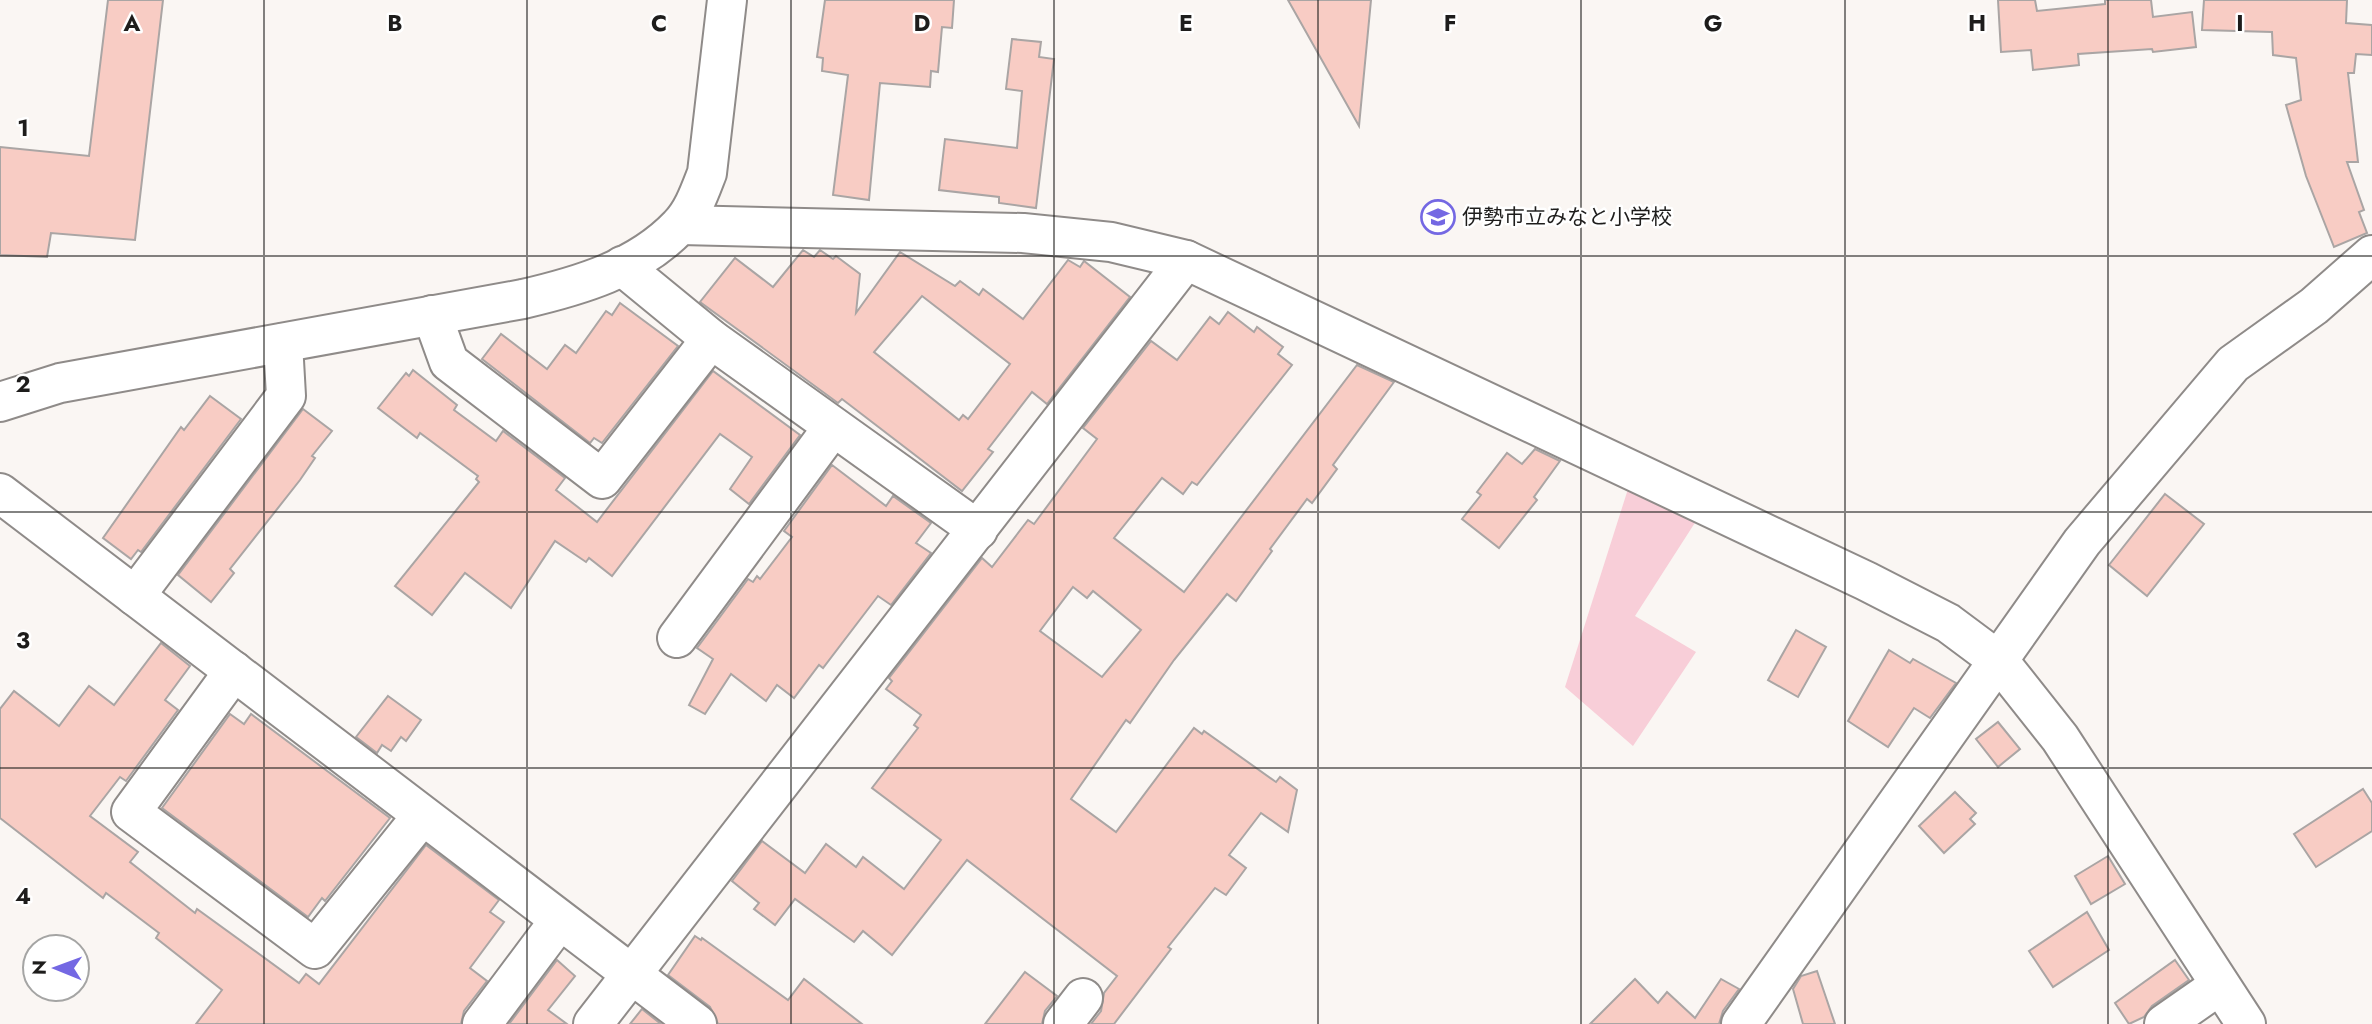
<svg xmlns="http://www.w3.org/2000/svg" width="2372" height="1024" viewBox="0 0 2372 1024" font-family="Jost,'Noto Sans JP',sans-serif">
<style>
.green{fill:#f8ced8}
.building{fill:#f8ccc4;stroke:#aaa5a4;stroke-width:2;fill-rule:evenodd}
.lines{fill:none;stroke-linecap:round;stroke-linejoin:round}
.street-casing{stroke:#8f8b89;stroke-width:42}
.secondary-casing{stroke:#8f8b89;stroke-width:42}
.street{stroke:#fff;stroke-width:38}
.secondary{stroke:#fff;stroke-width:38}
.grid{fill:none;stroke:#1e1d1c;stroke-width:2;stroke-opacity:0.55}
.labels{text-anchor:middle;stroke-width:5;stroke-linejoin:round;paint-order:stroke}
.poi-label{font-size:21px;fill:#1e1d1c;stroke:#fff;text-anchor:start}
.grid-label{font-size:23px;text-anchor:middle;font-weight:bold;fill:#1e1d1c;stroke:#fff;stroke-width:5;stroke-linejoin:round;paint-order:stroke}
</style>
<rect width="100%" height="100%" fill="#faf6f3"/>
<!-- green -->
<polygon class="green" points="1628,489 1698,518 1635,616 1696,652 1633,746 1565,687"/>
<!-- building -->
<g class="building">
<polygon points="108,0 163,0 135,240 51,233 47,257 0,255 0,147 89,156"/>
<polygon points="825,0 954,0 952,28 942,27 938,72 931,71 930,87 880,83 869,200 833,195 848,75 822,71 823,58 817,57"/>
<polygon points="1288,0 1371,0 1359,126"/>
<polygon points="1998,0 2035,0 2037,11 2105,4 2105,0 2151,0 2153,17 2192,12 2196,47 2153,52 2152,49 2078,54 2079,65 2033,70 2031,50 2001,52"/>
<polygon points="2204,0 2347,0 2346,23 2372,25 2372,55 2356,54 2354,73 2348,73 2358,162 2347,162 2364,210 2359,212 2367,233 2334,247 2306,176 2286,105 2301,100 2296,58 2273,55 2272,32 2202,30"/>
<polygon points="1012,39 1041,42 1039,57 1054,59 1036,208 999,203 999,197 939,190 945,139 1017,148 1022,91 1006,89"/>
<path d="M 803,250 L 814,257 L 820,250 L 833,259 L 836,256 L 860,274 L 856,313 L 900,252 L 955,286 L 960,281 L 979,295 L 983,289 L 1023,319 L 1068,260 L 1080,267 L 1084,261 L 1130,297 L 1047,404 L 1032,392 L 988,449 L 993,452 L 962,491 L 842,399 L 838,403 L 700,302 L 735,258 L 773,287 ZM 922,296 L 1010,364 L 968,419 L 963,415 L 959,420 L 874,352 Z"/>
<polygon points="620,303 678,346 602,443 594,438 590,443 482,359 501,334 547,369 565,345 576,353 606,311 612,315"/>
<path d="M 1228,312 L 1254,332 L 1257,327 L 1283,347 L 1278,354 L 1292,365 L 1197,485 L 1192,482 L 1183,494 L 1162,478 L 1114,538 L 1184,592 L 1357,365 L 1394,382 L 1333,465 L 1337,469 L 1312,503 L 1307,499 L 1270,549 L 1272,551 L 1236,601 L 1227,594 L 1174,660 L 1130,723 L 1126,720 L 1071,799 L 1116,832 L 1194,728 L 1202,734 L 1204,731 L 1276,782 L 1280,777 L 1297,790 L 1288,832 L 1261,813 L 1229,855 L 1246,868 L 1226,895 L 1215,888 L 1168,947 L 1171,949 L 1114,1024 L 1091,1024 L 1101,1011 L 1104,993 L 1117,976 L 967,860 L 892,955 L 863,931 L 854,942 L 795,899 L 775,925 L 754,909 L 759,903 L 732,881 L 762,841 L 805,873 L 826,844 L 856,867 L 863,857 L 904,889 L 941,840 L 872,788 L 918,728 L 914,725 L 921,715 L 886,689 L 892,681 L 889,678 L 982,558 L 992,567 L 1028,520 L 1034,524 L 1097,439 L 1083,428 L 1151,341 L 1177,360 L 1210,317 L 1219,324 ZM 1073,587 L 1087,598 L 1093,591 L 1141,630 L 1102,677 L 1040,631 Z"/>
<polygon points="413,370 457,405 454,410 496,441 503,431 565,478 556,490 597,522 713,371 800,435 749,504 730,489 752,457 720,434 612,576 589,558 586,562 555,541 511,608 465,573 432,615 395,586 479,482 476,479 478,476 420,433 417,438 378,408 406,373 409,376"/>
<polygon points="210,396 241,419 141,552 138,550 131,559 103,538 181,427 184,430"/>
<polygon points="303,409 332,431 312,456 315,458 300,480 230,569 234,573 211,602 178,575"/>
<polygon points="1535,449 1560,461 1534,497 1537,500 1499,548 1462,519 1481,495 1477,492 1507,453 1522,464"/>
<polygon points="832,465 886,506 893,496 931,523 916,543 931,553 891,605 878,596 823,668 819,665 794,698 777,685 766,701 731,674 705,714 689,705 713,659 697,648 748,579 753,582 757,576 760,579 792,537 784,531"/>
<polygon points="2165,494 2204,524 2147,596 2109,565"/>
<polygon points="1796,630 1826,647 1798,697 1768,680"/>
<polygon points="161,643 190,666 165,700 178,710 126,781 120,777 90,816 138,852 130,862 195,913 197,909 299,983 306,974 319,984 426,845 499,900 490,912 504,922 470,968 487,981 464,1011 461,1024 196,1024 222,990 156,938 159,933 106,893 103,898 0,818 0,709 14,691 59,726 89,686 114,705"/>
<polygon points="1889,650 1910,663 1913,659 1956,683 1930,718 1914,708 1888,747 1848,721"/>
<polygon points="388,696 421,720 406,741 401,737 391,751 382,745 377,753 356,737"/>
<polygon points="230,714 244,724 251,714 390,818 325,901 322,898 308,917 162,808"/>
<polygon points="1998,722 2020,749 1998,767 1976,739"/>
<polygon points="2363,789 2372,803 2372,831 2316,867 2294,834"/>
<polygon points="1955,792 1976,813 1970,819 1975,824 1944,853 1919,826"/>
<polygon points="2108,856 2125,884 2091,904 2075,876"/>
<polygon points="2087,912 2109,950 2053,987 2029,951"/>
<polygon points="695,936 701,940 702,938 788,1000 804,979 862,1024 718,1024 710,1007 668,975"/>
<polygon points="557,960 575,976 548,1010 567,1024 509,1024"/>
<polygon points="2175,960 2189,980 2152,1006 2144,1017 2129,1024 2115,1003"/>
<polygon points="1817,971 1835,1024 1803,1024 1793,989 1801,976"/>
<polygon points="1025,972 1057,996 1045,1011 1042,1024 985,1024"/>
<polygon points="1635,979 1658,1003 1667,992 1695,1018 1721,979 1739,989 1723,1011 1719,1024 1590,1024"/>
<polygon points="642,1009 661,1024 630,1024"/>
</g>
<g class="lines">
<!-- street casing -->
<g class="street-casing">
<g id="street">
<polyline points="681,225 1023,233 1111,242 1186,260 1866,581 1948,623 1999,661 2060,738 2246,1024"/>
<polyline points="622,266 711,339 978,530"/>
<polyline points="432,315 449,362 602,479 711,339"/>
<polyline points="0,493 697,1024"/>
<polyline points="135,596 286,396 283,343"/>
<polyline points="677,638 833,427"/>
<polyline points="234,671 131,812 315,949 422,816"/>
<polyline points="482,1024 559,921"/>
<polyline points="593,1024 1186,260"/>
<polyline points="1063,1024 1083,998"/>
<polyline points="1741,1024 2082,542 2233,364 2314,306 2372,255"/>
<polyline points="2164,1024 2220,985"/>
</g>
</g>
<!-- secondary casing -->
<g class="secondary-casing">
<path id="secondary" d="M 0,402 L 60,383 L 523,299 C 579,286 638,269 679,226 C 693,212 700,191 707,173 L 727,0"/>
</g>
<!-- street -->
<use href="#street" class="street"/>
<!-- secondary -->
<use href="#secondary" class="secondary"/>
</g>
<!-- grid -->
<path class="grid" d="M 264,0 L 264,1024M 527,0 L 527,1024M 791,0 L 791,1024M 1054,0 L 1054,1024M 1318,0 L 1318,1024M 1581,0 L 1581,1024M 1845,0 L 1845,1024M 2108,0 L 2108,1024M 0,256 L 2372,256M 0,512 L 2372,512M 0,768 L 2372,768"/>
<!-- icons -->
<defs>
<g id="school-ring" transform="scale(1.75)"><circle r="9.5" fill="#fff" stroke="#7468e3" stroke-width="1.5"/><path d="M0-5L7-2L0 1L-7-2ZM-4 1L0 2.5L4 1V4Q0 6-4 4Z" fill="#7468e3"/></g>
</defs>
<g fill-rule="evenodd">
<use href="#school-ring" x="1438" y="217"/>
</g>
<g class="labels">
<!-- poi labels -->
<g class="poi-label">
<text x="1462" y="224">伊勢市立みなと小学校</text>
</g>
</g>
<g class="grid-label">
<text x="132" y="31">A</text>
<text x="395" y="31">B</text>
<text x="659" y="31">C</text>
<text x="922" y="31">D</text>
<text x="1186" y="31">E</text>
<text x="1450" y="31">F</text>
<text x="1713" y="31">G</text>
<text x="1977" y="31">H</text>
<text x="2240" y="31">I</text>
<text x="23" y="136">1</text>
<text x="23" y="392">2</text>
<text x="23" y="648">3</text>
<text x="23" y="904">4</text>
</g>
<!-- north arrow -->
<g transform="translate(56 968) rotate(271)"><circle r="33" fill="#ffffff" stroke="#a5a5a4" stroke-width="2"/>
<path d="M0-5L12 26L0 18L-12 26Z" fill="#7468e3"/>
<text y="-10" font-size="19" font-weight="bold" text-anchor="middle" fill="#1e1d1c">N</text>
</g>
</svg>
